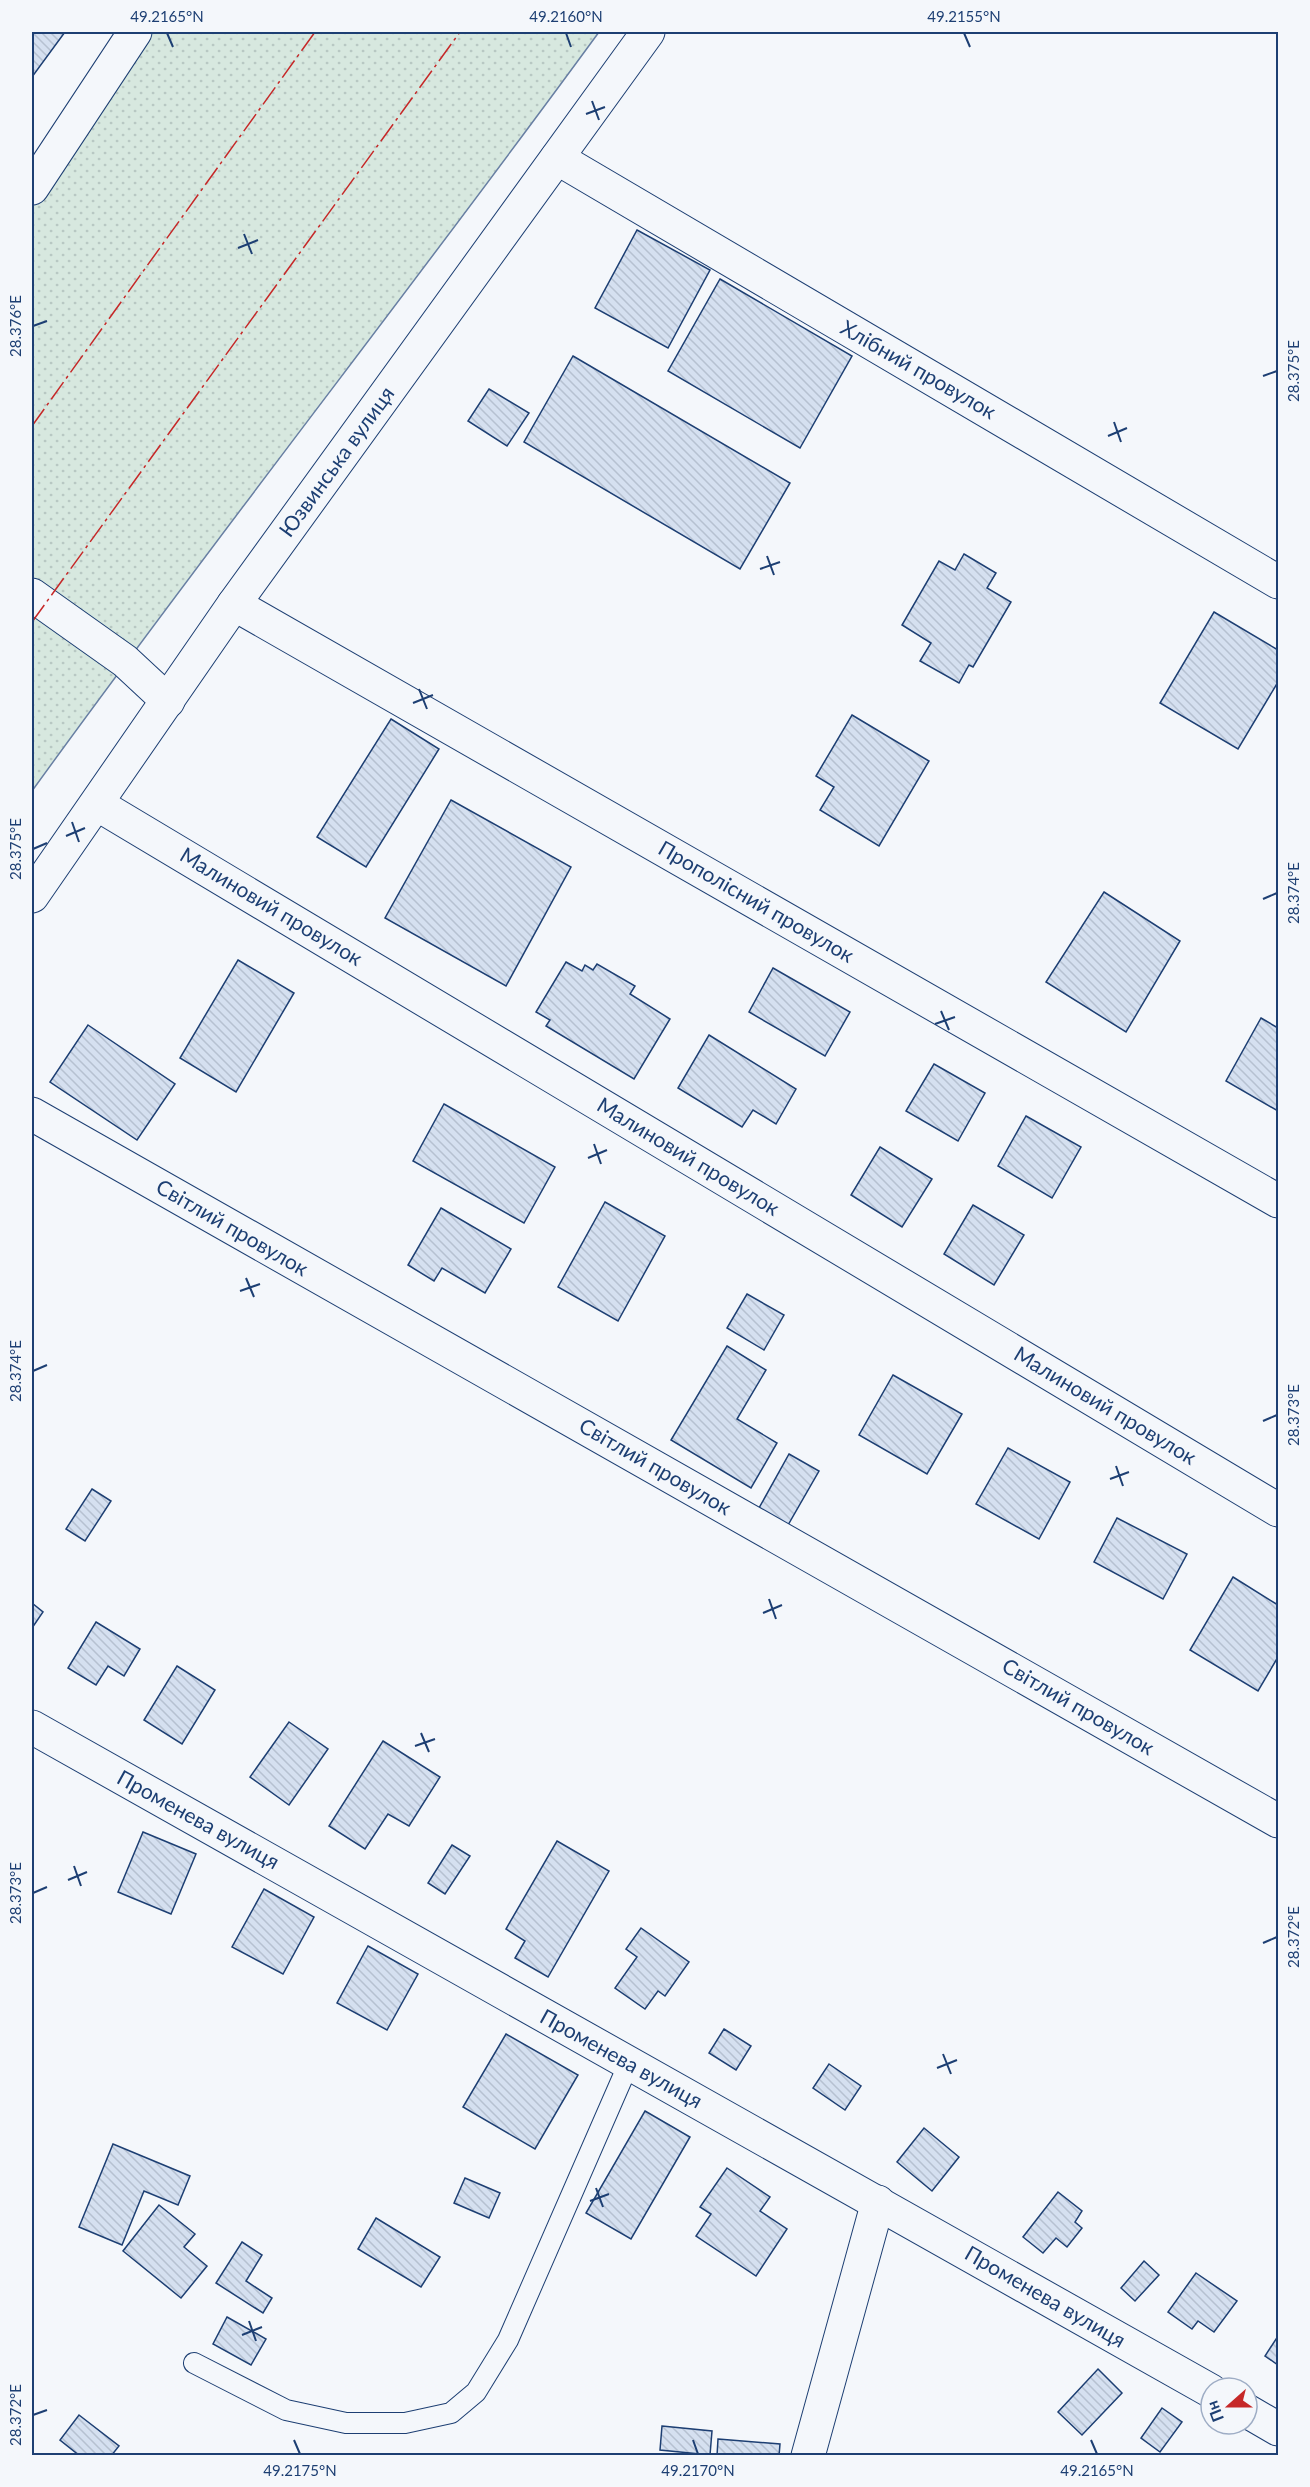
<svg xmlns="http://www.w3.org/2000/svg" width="1310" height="2487" viewBox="0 0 1310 2487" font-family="Lato,sans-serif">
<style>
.grass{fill:url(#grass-dots);stroke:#687fa3;stroke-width:1.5}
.building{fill:url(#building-back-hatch);stroke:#1d3f73;stroke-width:1.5}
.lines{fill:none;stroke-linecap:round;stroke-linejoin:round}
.lane-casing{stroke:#1d3f73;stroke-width:22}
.street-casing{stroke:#1d3f73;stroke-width:35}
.secondary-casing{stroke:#1d3f73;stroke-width:35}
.lane{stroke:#f4f7fb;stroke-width:20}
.street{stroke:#f4f7fb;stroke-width:33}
.secondary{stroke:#f4f7fb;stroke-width:33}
.power{stroke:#c62828;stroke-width:1.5;stroke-dasharray:21 4.5 3 4.5;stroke-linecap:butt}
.ticks{fill:none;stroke:#1d3f73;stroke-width:2}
.labels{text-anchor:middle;stroke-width:4.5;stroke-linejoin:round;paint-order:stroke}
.street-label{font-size:21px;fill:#1d3f73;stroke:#f4f7fb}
.neatline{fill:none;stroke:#1d3f73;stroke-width:2}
.ticks-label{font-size:15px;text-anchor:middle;fill:#1d3f73}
</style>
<defs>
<pattern id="grass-dots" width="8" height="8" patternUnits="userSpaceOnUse" patternTransform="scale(1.5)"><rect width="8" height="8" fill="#d7e8df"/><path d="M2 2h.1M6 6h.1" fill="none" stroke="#b8c8c3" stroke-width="1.8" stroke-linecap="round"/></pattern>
<pattern id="building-back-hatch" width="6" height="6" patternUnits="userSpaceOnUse" patternTransform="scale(1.5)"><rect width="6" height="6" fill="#d5e0f0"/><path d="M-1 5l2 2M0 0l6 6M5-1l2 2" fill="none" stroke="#b6c1d1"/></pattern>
</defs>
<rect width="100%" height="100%" fill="#f4f7fb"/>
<!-- grass -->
<path class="grass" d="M 135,32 L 599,32 C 413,287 217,535 32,791 L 32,188 Z"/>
<!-- building -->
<g class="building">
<polygon points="32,32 65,32 32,77"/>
<polygon points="637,230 710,270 668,348 595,308"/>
<polygon points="720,279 852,356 800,448 668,371"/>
<polygon points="573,356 790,483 740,569 524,442"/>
<polygon points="489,389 529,413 507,446 468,421"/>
<polygon points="964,554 996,573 987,588 1011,602 973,667 969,665 959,683 920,661 931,643 902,625 939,561 955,570"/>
<polygon points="1214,612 1278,650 1278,682 1238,749 1160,703"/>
<polygon points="852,715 929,761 879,846 820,810 834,787 816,776"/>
<polygon points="391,719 439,749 366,867 317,837"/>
<polygon points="451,800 571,867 506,986 385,918"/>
<polygon points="1104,892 1180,941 1126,1032 1046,982"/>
<polygon points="238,960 294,993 236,1092 180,1058"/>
<polygon points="566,962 582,971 585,965 593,970 597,964 635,986 630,994 670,1019 634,1079 546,1026 550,1020 536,1012"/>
<polygon points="773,968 850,1012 825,1056 749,1012"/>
<polygon points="1261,1018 1278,1028 1278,1111 1226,1081"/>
<polygon points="88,1025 175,1084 137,1140 50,1082"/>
<polygon points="709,1035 796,1089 776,1124 753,1110 742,1127 678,1088"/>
<polygon points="934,1064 985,1093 958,1141 906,1111"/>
<polygon points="444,1104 555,1167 524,1223 413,1161"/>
<polygon points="1026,1116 1081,1147 1052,1198 998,1166"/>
<polygon points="880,1147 932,1179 902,1227 851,1195"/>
<polygon points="605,1202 665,1236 618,1321 558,1287"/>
<polygon points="973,1205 1024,1235 994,1285 944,1254"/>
<polygon points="441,1208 511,1249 485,1293 442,1268 434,1281 408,1265"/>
<polygon points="747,1294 784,1315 764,1350 727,1328"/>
<polygon points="727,1346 766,1370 737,1419 777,1443 751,1488 671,1440"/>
<polygon points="893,1375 962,1414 927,1474 859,1435"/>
<polygon points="1008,1448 1070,1482 1039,1539 976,1504"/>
<polygon points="789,1454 819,1471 788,1525 759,1508"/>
<polygon points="92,1489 111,1501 85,1541 66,1529"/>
<polygon points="1117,1518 1187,1554 1163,1599 1094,1562"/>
<polygon points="1233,1577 1278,1605 1278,1657 1258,1691 1190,1650"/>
<polygon points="32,1603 43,1612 32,1628"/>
<polygon points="96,1622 140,1649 124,1676 108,1666 96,1685 68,1668"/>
<polygon points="177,1666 215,1690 182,1744 144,1720"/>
<polygon points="289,1722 328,1749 289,1805 250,1777"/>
<polygon points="383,1741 440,1777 409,1826 388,1814 365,1849 329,1826"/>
<polygon points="143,1832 196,1854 171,1914 118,1892"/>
<polygon points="557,1841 609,1871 548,1977 515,1958 525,1941 506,1929"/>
<polygon points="452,1845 470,1856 445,1894 428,1883"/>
<polygon points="264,1889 314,1917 283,1974 232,1947"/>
<polygon points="641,1928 689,1962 665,1996 658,1991 645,2009 615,1988 637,1957 626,1949"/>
<polygon points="368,1946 418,1974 387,2030 337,2003"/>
<polygon points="724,2029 751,2046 736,2070 709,2053"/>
<polygon points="506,2034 578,2075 535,2149 463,2107"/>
<polygon points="829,2064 861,2086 845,2110 813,2088"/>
<polygon points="645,2111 690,2137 631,2239 586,2213"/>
<polygon points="924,2128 959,2157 932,2191 897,2162"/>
<polygon points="113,2144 190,2176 178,2205 144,2191 122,2245 79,2227"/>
<polygon points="727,2168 770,2197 760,2211 787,2229 756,2276 696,2236 711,2214 700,2207"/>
<polygon points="465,2178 500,2193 489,2218 454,2203"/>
<polygon points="1058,2192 1082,2211 1075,2222 1082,2228 1067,2247 1056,2238 1043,2253 1023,2237"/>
<polygon points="159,2205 195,2234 184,2247 207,2266 181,2298 123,2251"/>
<polygon points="376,2218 440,2257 421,2287 358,2249"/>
<polygon points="242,2242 262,2255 246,2281 272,2298 263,2313 216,2283"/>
<polygon points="1144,2261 1159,2275 1135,2301 1121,2288"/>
<polygon points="1196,2273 1237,2301 1214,2332 1198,2321 1192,2329 1168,2312"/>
<polygon points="227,2317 266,2339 251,2365 213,2344"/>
<polygon points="1278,2336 1278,2365 1265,2356"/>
<polygon points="1098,2369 1122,2393 1082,2435 1058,2412"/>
<polygon points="1162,2408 1182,2422 1160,2452 1141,2438"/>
<polygon points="79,2415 119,2446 111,2456 80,2456 60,2440"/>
<polygon points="662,2426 712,2431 710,2455 660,2450"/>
<polygon points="718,2439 780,2444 779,2456 717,2456"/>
</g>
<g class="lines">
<!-- lane casing -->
<g class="lane-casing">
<polyline id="lane" points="194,2363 286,2410 346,2423 405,2423 451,2413 476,2392 508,2340 629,2063"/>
</g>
<!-- street casing -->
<g class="street-casing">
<g id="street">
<polyline points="557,158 1278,582"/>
<polyline points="32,188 135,32"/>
<polyline points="32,595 125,661 168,701"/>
<polyline points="234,604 1278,1201"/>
<polyline points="97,804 1278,1510"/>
<polyline points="32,1114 1278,1821"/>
<polyline points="32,1727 1211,2391"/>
<polyline points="1247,2411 1278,2429"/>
<polyline points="808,2456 878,2202"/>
</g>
</g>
<!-- secondary casing -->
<g class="secondary-casing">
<polyline id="secondary" points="32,896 234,604 648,32"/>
</g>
<!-- lane -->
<use href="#lane" class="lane"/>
<!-- street -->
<use href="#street" class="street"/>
<!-- secondary -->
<use href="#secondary" class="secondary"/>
<!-- power -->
<g class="power">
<polyline points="32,426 315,32"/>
<polyline points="32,622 460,32"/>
</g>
</g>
<!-- ticks -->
<path class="ticks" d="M 167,33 L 173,47M 566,33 L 571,47M 964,33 L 970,47M 592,101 L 599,120M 586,114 L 605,107M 244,234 L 252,254M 238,248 L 258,240M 33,326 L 47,321M 1263,376 L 1277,371M 1114,422 L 1121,442M 1108,436 L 1127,428M 767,556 L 774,575M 760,569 L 780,562M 419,689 L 427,709M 413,703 L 433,695M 72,822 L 79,842M 66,836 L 85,828M 33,849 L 47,843M 1263,899 L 1277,893M 941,1011 L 949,1030M 935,1024 L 955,1017M 594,1144 L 601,1164M 588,1158 L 607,1150M 246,1278 L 254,1297M 240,1291 L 260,1284M 33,1371 L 47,1365M 1263,1421 L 1277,1415M 1116,1466 L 1123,1486M 1110,1479 L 1129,1472M 769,1599 L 776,1619M 763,1613 L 782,1605M 421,1733 L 429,1752M 415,1746 L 435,1739M 74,1866 L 81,1886M 68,1880 L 87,1872M 33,1893 L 47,1887M 1263,1943 L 1277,1937M 943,2054 L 951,2074M 937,2068 L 957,2060M 596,2188 L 603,2207M 590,2201 L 609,2194M 249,2321 L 256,2341M 242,2335 L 262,2327M 33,2415 L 47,2410M 294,2440 L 300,2454M 693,2440 L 698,2454M 1091,2440 L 1097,2454"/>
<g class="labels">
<!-- street labels -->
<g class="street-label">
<text transform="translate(918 370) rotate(30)" y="7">Хлібний провулок</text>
<text transform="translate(337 462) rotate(-54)" y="7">Юзвинська вулиця</text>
<text transform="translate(756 902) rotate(30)" y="7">Прополісний провулок</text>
<text transform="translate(271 907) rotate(31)" y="7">Малиновий провулок</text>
<text transform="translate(688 1157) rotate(31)" y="7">Малиновий провулок</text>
<text transform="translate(232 1228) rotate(30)" y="7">Світлий провулок</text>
<text transform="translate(1105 1406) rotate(31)" y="7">Малиновий провулок</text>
<text transform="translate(655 1467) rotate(30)" y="7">Світлий провулок</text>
<text transform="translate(1078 1707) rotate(30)" y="7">Світлий провулок</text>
<text transform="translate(198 1820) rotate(29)" y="7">Променева вулиця</text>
<text transform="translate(621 2059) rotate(29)" y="7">Променева вулиця</text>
<text transform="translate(1045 2297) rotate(30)" y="7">Променева вулиця</text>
</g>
</g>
<!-- border -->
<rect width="1310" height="2487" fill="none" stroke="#f4f7fb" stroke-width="66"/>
<!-- north arrow -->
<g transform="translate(1229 2406) rotate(249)"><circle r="28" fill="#f4f7fb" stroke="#9eadc5" stroke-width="1.5"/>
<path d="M0-4.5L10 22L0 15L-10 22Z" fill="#c62828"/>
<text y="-9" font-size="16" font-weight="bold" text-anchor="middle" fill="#1d3f73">Пн</text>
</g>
<rect x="33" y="33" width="1244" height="2421" class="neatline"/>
<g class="ticks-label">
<text x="167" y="22">49.2165°N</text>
<text x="566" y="22">49.2160°N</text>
<text x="964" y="22">49.2155°N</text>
<text transform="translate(16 326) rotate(-90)" y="5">28.376°E</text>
<text transform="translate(1294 371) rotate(-90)" y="5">28.375°E</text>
<text transform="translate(16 849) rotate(-90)" y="5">28.375°E</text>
<text transform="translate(1294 893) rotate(-90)" y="5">28.374°E</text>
<text transform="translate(16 1371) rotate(-90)" y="5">28.374°E</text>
<text transform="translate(1294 1415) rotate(-90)" y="5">28.373°E</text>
<text transform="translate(16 1893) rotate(-90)" y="5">28.373°E</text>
<text transform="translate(1294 1937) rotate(-90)" y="5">28.372°E</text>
<text transform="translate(16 2415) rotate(-90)" y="5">28.372°E</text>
<text x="300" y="2476">49.2175°N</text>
<text x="698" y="2476">49.2170°N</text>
<text x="1097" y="2476">49.2165°N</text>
</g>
</svg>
